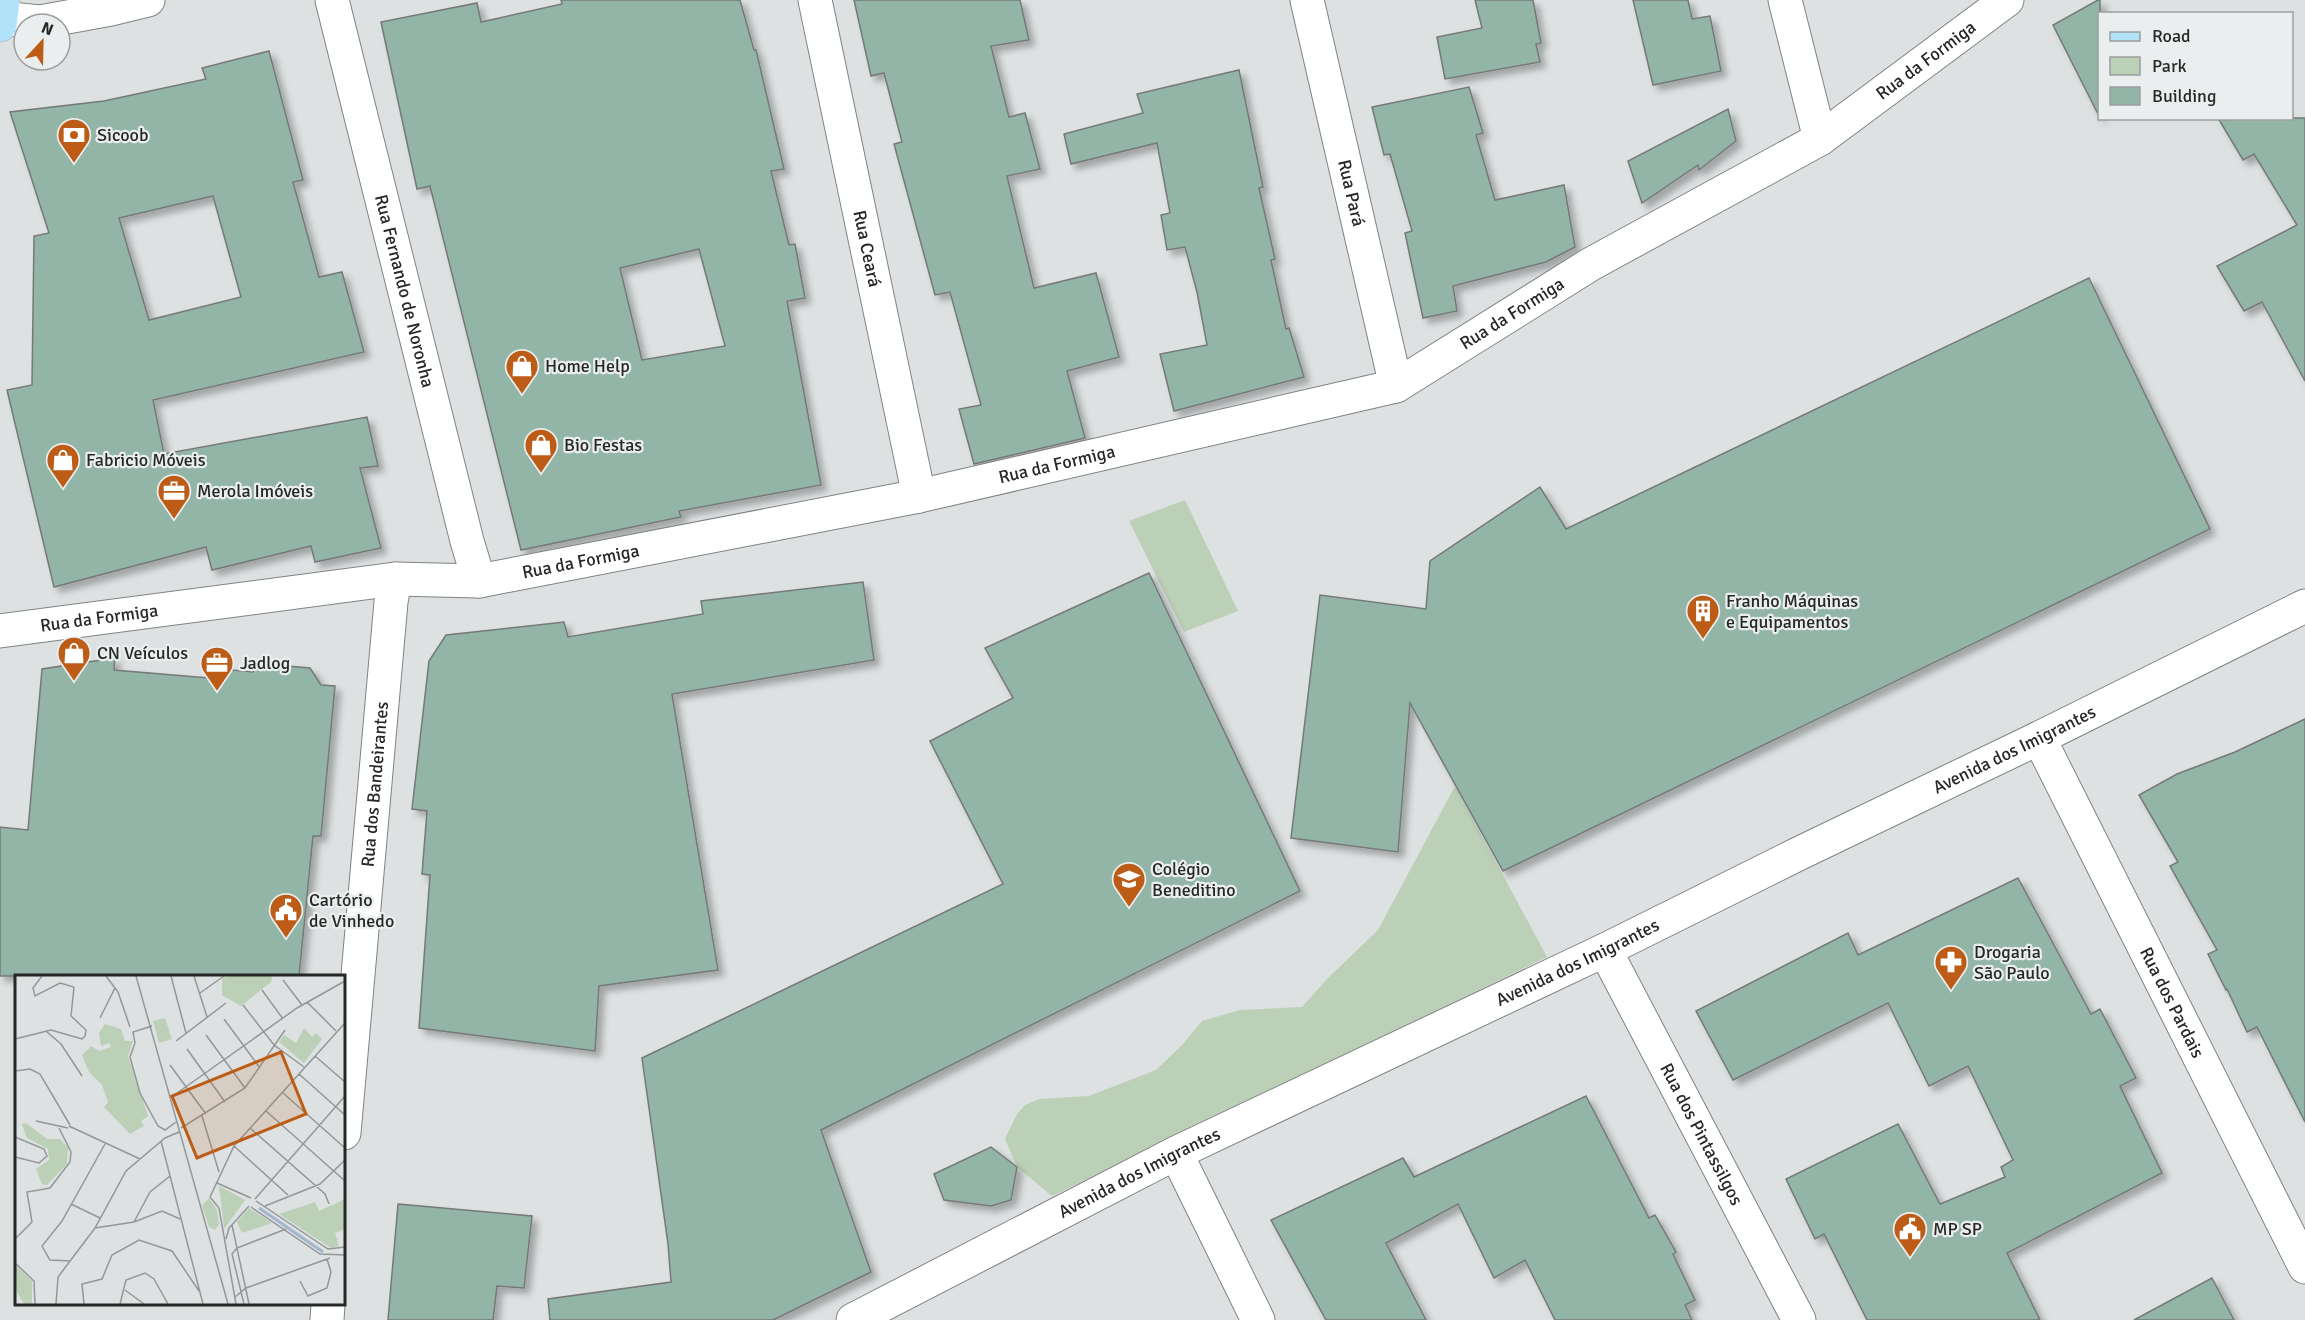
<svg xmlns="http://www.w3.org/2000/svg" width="2305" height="1320" viewBox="0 0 2305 1320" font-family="Signika,sans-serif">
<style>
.green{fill:#bbd0b7}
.building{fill:#92b5a7;stroke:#767978;stroke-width:1.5;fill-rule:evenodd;filter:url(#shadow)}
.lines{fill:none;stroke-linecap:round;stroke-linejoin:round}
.street-casing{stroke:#7f8383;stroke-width:35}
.secondary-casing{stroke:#7f8383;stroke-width:35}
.primary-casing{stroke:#bebebe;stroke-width:35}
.street{stroke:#fff;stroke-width:33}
.secondary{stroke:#fff;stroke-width:33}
.primary{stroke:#b0e3fa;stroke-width:33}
.labels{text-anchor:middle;stroke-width:4.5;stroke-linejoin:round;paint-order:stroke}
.street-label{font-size:18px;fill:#262727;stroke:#eaeeee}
.poi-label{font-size:18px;fill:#262727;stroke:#eaeeee;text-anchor:start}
.inset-river{fill:none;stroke:#a2b4ce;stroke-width:3}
.inset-road{fill:none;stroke:#949797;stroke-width:1.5}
.view{fill:#bc5c17;fill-opacity:0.15;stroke:#bc5c17;stroke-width:3}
.inset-edge{fill:none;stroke:#262727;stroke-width:3}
</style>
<defs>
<filter id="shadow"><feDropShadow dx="5.5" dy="5.5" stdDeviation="3" flood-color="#0004"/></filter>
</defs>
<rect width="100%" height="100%" fill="#dde1e1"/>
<!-- green -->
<g class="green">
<polygon points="1185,500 1238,611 1184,632 1129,521"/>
<polygon points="1455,786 1547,957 1052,1196 1017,1167 1005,1139 1017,1114 1025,1105 1039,1099 1089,1096 1156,1070 1183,1044 1202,1021 1240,1010 1302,1007 1327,979 1378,930"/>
</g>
<!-- building -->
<g class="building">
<path d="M 561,0 L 740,0 L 754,50 L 756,50 L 784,169 L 771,171 L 789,245 L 795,244 L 805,298 L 787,301 L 821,485 L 679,511 L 681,517 L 521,550 L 430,186 L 417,189 L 381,22 L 477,3 L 481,22 L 562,4 ZM 699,249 L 725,346 L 642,360 L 620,268 Z"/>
<polygon points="854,0 1020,0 1029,40 991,46 1009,117 1025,113 1040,169 1007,176 1034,288 1096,273 1119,357 1067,371 1085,438 974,464 959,409 981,405 950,292 935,295 894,144 902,142 884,73 871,76"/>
<polygon points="1475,0 1533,0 1541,43 1536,44 1540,62 1445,79 1437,37 1482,28"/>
<polygon points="1633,0 1688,0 1692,19 1710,16 1721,71 1653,85"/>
<polygon points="2098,0 2100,0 2100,118 2053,25"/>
<path d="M 269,51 L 303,180 L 293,182 L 319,277 L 342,272 L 364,352 L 153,400 L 164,454 L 367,417 L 378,466 L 360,468 L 381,548 L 315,562 L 311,546 L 212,570 L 206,547 L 54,587 L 7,390 L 32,385 L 34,236 L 49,233 L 10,112 L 104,101 L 206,79 L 202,68 ZM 213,196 L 241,297 L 149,320 L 119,218 Z"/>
<polygon points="1239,70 1263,187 1259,188 1275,259 1271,260 1286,329 1289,328 1304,377 1174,411 1160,354 1207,345 1197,292 1185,247 1167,250 1161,215 1170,213 1157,143 1071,164 1064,134 1143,113 1137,94"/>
<polygon points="1469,87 1483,133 1476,135 1495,200 1564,185 1575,247 1546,262 1453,286 1457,311 1423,318 1405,233 1412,231 1390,154 1384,155 1372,107"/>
<polygon points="1728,109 1736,141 1699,170 1698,165 1642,203 1628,161"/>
<polygon points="2218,118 2305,118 2305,381 2262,302 2244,311 2217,266 2297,225 2254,154 2243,160"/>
<polygon points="2089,278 2210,529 1503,871 1410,703 1398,852 1291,838 1320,595 1426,609 1430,561 1540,487 1566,529"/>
<polygon points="1149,573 1300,891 821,1130 871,1272 773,1320 550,1320 548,1299 671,1282 668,1244 642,1058 1003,884 930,741 1013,698 985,648"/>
<polygon points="863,582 874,660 672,694 718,970 599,986 595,1051 419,1028 430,875 422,874 427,811 412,809 429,661 446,635 564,622 568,637 703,614 701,601"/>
<polygon points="115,658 114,670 221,679 221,669 253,672 254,663 310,668 321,685 335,686 321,836 313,836 299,976 0,976 0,827 28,830 42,669"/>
<polygon points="2305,719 2305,1122 2257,1027 2247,1032 2227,989 2226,990 2208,954 2217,950 2170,866 2178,862 2139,795 2177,774 2235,752"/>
<polygon points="2018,878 2091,1014 2100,1009 2136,1078 2120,1086 2162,1173 2007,1253 2040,1320 1867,1320 1824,1234 1815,1239 1786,1179 1898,1124 1940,1204 2005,1177 2001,1167 2013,1160 1968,1066 1929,1086 1888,1003 1733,1080 1696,1011 1848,933 1858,955"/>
<polygon points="1586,1096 1649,1218 1655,1215 1676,1252 1673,1254 1695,1300 1685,1305 1692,1320 1555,1320 1525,1260 1494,1278 1458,1204 1386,1243 1426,1320 1326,1320 1271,1220 1403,1158 1414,1177"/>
<polygon points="991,1147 1017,1167 1011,1200 991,1206 944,1200 934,1174"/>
<polygon points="398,1204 532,1216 524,1288 497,1286 493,1320 388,1320"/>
<polygon points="2212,1278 2234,1320 2134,1320"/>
</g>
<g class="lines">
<!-- street casing -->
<g class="street-casing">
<g id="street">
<path id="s1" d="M 332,0 L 467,541 L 479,581"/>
<path id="s2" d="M 815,0 L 919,496"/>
<path id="s3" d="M 1307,0 L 1396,386"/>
<polyline points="1785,0 1820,139"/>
<path id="s4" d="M 0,631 L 395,579 L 479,581 L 919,496 L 1396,386 L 1591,264 L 1820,139 L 2007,0"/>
<path id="s5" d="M 2039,738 L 2305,1267"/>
<path id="s6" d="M 1605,950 L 1799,1320"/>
<path id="s7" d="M 344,1133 L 391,602 L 395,579"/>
<polyline points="1176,1153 1258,1320"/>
<polyline points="327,1320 328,1304"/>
</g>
</g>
<!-- secondary casing -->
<g class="secondary-casing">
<g id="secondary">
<polyline points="0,18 40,22 111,9 148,0"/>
<path id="s8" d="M 853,1320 L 1176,1153 L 1605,950 L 1798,854 L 2039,738 L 2305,606"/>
</g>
</g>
<!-- primary casing -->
<g class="primary-casing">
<polyline id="primary" points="0,25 3,0"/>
</g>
<!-- street -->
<use href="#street" class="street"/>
<!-- secondary -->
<use href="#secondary" class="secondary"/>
<!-- primary -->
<use href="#primary" class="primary"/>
</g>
<!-- icons -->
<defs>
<g id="bank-pin" transform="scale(1.725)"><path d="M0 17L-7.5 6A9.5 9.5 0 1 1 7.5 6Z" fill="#bc5c17" stroke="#eaeeee"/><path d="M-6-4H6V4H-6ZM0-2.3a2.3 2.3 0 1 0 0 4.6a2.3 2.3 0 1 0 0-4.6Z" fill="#fff"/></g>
<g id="shop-pin" transform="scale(1.725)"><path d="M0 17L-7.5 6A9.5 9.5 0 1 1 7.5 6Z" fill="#bc5c17" stroke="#eaeeee"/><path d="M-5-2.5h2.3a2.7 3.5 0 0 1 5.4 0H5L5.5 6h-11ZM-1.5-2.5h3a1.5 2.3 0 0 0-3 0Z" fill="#fff"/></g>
<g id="office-pin" transform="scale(1.725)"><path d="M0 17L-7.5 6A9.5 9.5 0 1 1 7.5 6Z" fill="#bc5c17" stroke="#eaeeee"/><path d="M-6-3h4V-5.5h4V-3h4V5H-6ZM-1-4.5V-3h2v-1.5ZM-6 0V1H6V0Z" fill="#fff"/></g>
<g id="building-pin" transform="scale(1.725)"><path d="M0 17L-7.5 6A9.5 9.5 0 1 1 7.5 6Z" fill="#bc5c17" stroke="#eaeeee"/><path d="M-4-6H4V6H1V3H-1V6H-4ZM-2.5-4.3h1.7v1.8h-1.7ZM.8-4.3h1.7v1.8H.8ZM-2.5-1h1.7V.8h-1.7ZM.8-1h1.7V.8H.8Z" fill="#fff"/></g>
<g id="school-pin" transform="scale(1.725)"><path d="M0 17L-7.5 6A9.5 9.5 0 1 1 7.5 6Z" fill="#bc5c17" stroke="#eaeeee"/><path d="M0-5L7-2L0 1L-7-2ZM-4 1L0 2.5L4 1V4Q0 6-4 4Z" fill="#fff"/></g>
<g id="civic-pin" transform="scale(1.725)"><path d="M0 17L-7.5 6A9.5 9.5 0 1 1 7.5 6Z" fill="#bc5c17" stroke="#eaeeee"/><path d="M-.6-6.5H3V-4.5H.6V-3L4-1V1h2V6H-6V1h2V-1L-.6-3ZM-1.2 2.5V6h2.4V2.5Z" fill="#fff"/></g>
<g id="pharmacy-pin" transform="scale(1.725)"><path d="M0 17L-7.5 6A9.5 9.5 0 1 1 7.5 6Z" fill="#bc5c17" stroke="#eaeeee"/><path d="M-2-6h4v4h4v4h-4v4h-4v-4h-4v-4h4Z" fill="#fff"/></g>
</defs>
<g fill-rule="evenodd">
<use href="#bank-pin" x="74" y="135"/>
<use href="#shop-pin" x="522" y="366"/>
<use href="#shop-pin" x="541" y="445"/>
<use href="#shop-pin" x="63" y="460"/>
<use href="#office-pin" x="174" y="491"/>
<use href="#building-pin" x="1703" y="611"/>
<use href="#shop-pin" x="74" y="653"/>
<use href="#office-pin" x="217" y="663"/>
<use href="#school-pin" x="1129" y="879"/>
<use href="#civic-pin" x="286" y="910"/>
<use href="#pharmacy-pin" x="1951" y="962"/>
<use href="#civic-pin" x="1910" y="1229"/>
</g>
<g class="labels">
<!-- street labels -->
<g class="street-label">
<text dy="6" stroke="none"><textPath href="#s4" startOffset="2043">Rua da Formiga</textPath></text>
<text dy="6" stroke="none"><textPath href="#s3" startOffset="198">Rua Pará</textPath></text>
<text dy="6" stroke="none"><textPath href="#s2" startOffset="254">Rua Ceará</textPath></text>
<text dy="6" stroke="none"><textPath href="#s1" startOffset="300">Rua Fernando de Noronha</textPath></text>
<text dy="6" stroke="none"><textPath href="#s4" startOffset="1557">Rua da Formiga</textPath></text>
<text dy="6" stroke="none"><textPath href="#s4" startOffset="1072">Rua da Formiga</textPath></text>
<text dy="6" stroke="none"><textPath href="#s4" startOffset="586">Rua da Formiga</textPath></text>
<text dy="6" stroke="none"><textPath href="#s4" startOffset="100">Rua da Formiga</textPath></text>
<text dy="6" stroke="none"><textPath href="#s8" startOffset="1294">Avenida dos Imigrantes</textPath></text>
<text dy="6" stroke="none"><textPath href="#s7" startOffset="350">Rua dos Bandeirantes</textPath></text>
<text dy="6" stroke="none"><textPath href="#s8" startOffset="808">Avenida dos Imigrantes</textPath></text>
<text dy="6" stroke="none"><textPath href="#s5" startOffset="296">Rua dos Pardais</textPath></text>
<text dy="6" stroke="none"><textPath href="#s6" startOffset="208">Rua dos Pintassilgos</textPath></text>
<text dy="6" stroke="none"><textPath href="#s8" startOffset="322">Avenida dos Imigrantes</textPath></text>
</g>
<!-- poi labels -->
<g class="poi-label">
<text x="97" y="141">Sicoob</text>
<text x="545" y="372">Home Help</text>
<text x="564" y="451">Bio Festas</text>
<text x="86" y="466">Fabricio Móveis</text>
<text x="197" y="497">Merola Imóveis</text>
<text x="1726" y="607">Franho Máquinas<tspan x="1726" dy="21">e Equipamentos</tspan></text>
<text x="97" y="659">CN Veículos</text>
<text x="240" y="669">Jadlog</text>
<text x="1152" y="875">Colégio<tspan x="1152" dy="21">Beneditino</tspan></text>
<text x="309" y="906">Cartório<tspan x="309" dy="21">de Vinhedo</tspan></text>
<text x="1974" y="958">Drogaria<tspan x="1974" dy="21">São Paulo</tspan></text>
<text x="1933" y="1235">MP SP</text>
</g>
</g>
<!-- overview -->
<g transform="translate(15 975)">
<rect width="330" height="330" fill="#dde1e1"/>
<path d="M 212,1 L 257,1 L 256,7 L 226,31 L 207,20 L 207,4 ZM 150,43 L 157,64 L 144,68 L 138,46 ZM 90,49 L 106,54 L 110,66 L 118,66 L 113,81 L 133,141 L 126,146 L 129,151 L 115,159 L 89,132 L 93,127 L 87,110 L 74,97 L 67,80 L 76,71 L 84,76 L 96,72 L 94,68 L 86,71 L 84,58 ZM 289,53 L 297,62 L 301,58 L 307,64 L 289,88 L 264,67 L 269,60 L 281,68 ZM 11,148 L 32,164 L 45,164 L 53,173 L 52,189 L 32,210 L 27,209 L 21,194 L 34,185 L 33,174 L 12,163 L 7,149 ZM 204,211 L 230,225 L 209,254 L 208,244 ZM 194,223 L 202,235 L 204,249 L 200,255 L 194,252 L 187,230 ZM 330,224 L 330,254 L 320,258 L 324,271 L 316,273 L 264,239 L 300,227 L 304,236 ZM 234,233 L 257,248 L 227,258 L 222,247 ZM 0,290 L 17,306 L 17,329 L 9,329 L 0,313 Z" fill="#bbd0b7"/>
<path class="inset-river" d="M 244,233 L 308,277"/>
<path class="inset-road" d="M 91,1 L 103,17 L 115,52M 121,1 L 213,329M 156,1 L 171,58M 179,1 L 192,42M 268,5 L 287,30M 247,15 L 268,44M 185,18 L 209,1M 292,27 L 321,56M 228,30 L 259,70 L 289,92M 85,43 L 100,13M 209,44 L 245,93M 137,51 L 118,57 L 120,68 L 115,82 L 125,118 L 143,151 L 150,155 L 161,147M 31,56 L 46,69 L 67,101M 191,60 L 230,113M 0,64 L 36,55 L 67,64 L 70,61 L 71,55 L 56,41 L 59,12 L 45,8 L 20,21 L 18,13 L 27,1M 161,66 L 211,28M 172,74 L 210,127M 300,81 L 330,107M 155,90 L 191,139M 0,96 L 15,94 L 25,99 L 55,150M 284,99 L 330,140M 268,118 L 330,173M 155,123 L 282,33 L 330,6M 251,136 L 330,206M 187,141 L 204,197M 21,146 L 53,153M 57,153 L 54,151 L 125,184M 166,153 L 230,113 L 270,55M 235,153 L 310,219 L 314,229M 0,162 L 29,174 L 32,181 L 24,188 L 0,182M 146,166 L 188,329M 219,171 L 273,220M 202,208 L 236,223M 195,222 L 219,171 L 330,48M 195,222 L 204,233 L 221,329M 240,224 L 330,121M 241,226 L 313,274 L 330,272M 56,229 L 85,243M 250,231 L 305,209 L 330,185M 236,232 L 305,279 L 330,280M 119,247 L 135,217 L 155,201M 217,250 L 234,329M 80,253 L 119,247 L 147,236 L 165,244M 0,264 L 17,247 L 12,217 L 35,213 L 55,187 L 56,177 L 44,153M 211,264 L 214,253 L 234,231M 222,273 L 271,254M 222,273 L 217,279 L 229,329M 56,286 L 35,285 L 27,271 L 47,246 L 90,169M 0,288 L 19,306 L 20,329M 285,306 L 293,321 L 312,313 L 316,297 L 312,284M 110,315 L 129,329M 220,322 L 231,313 L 315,283M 41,329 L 43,302 L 80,253 L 111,196 L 150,163 L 164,157M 69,329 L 67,309 L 87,304 L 97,280 L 124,265 L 157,276 L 184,316M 105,329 L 111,305 L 130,298 L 139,304 L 153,329"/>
<path class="view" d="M 266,77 L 291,139 L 182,183 L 157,121 Z"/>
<rect width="330" height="330" class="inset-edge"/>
</g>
<!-- legend -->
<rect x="2098" y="12" width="195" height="108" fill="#eaeeee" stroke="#9c9e9e" stroke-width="1.5"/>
<rect x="2110" y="32" width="30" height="9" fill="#b0e3fa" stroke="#9c9e9e" stroke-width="1.5"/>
<text x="2152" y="42" font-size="18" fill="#262727">Road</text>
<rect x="2110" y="57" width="30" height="18" fill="#bbd0b7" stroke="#9c9e9e" stroke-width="1.5"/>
<text x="2152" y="72" font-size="18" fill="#262727">Park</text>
<rect x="2110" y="87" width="30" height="18" fill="#92b5a7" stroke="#9c9e9e" stroke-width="1.5"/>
<text x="2152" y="102" font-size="18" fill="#262727">Building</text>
<!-- north arrow -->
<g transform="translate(42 42) rotate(22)"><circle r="28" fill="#eaeeee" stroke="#9c9e9e" stroke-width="1.5"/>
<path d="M0-4.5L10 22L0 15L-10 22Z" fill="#bc5c17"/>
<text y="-9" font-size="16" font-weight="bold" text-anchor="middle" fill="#262727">N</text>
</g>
</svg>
